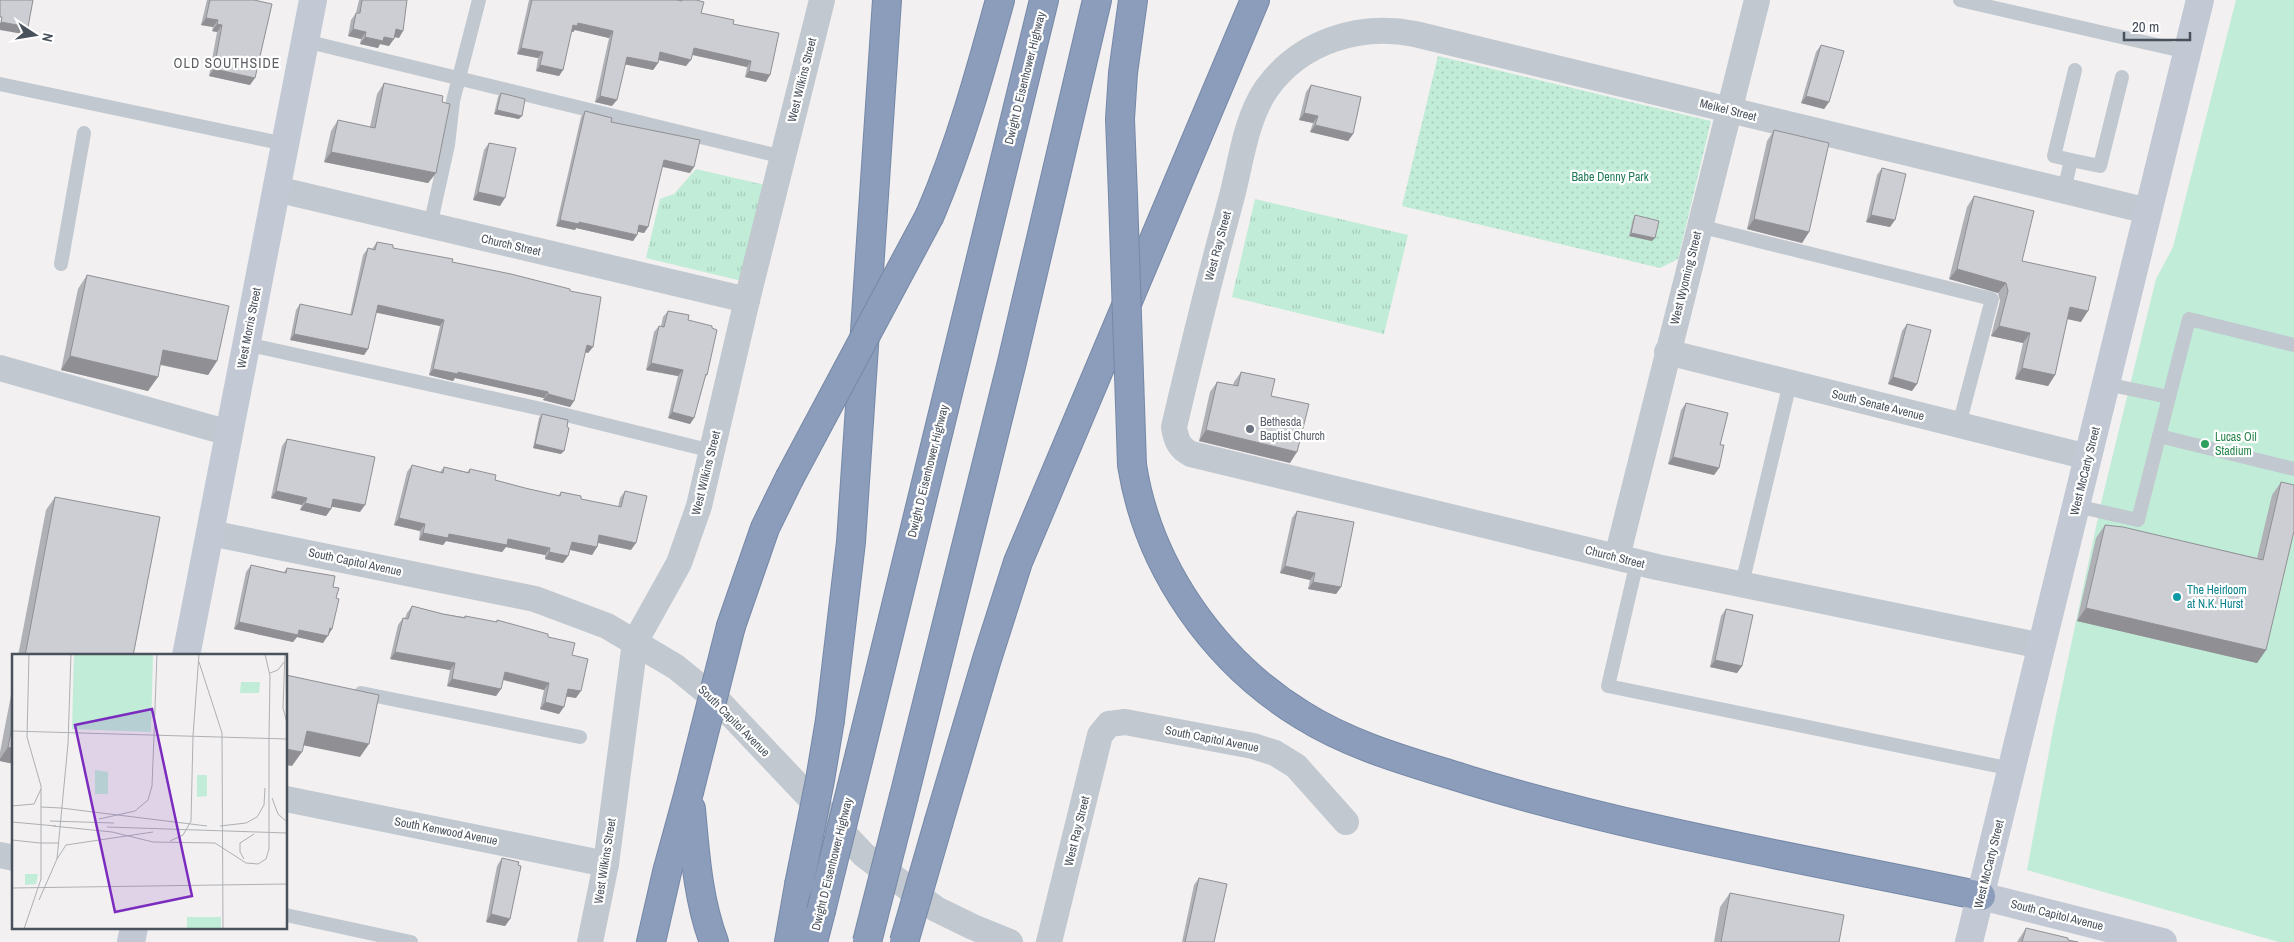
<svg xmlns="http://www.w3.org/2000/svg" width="2294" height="942" viewBox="0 0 2294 942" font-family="'Archivo Narrow',sans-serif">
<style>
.grass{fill:url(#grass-tufts)}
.park{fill:url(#park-dots)}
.pitch{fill:#c1ecd7}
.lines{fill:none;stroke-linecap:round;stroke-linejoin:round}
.motorway-casing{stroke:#7688a7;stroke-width:30}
.service{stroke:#c1c8d0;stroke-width:14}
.minor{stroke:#c1c8d0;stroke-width:26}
.secondary{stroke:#c2c9d5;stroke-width:28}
.motorway{stroke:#8b9dbb;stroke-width:28}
.motorway-bridge-casing{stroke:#7688a7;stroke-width:30;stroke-linecap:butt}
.motorway-bridge{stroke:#8b9dbb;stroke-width:28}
.wall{fill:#b0b1b6}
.shaded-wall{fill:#909094}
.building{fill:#cdced4;stroke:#909094}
.worship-dot{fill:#6b7280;stroke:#fff;stroke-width:2}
.leisure-dot{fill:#2e9e5b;stroke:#fff;stroke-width:2}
.culture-dot{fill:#0f9aa8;stroke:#fff;stroke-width:2}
.labels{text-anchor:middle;stroke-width:4.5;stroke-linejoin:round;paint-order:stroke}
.street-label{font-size:12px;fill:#49515c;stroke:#fff}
.park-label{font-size:12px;fill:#1e7956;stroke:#fff}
.worship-label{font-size:12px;fill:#5b616d;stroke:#fff;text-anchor:start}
.leisure-label{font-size:12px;fill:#27864d;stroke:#fff;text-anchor:start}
.culture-label{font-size:12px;fill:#0d838f;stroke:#fff;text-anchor:start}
.neighbourhood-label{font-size:14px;letter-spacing:1px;fill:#5d5f64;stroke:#fff}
.inset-road{fill:none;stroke:#aeb0b5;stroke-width:1}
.view{fill:#7b2cbf;fill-opacity:0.15;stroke:#7b2cbf;stroke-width:2.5}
.inset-edge{fill:none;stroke:#49515c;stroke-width:2.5}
</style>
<defs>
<pattern id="grass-tufts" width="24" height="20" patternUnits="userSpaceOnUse" patternTransform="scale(1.25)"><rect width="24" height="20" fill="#c1ecd7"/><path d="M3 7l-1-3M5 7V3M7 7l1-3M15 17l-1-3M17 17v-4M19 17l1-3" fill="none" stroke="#a7ccbb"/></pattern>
<pattern id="park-dots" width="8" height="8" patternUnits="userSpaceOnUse" patternTransform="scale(1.25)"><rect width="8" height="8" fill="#c1ecd7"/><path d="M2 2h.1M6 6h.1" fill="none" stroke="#a7ccbb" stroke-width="1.8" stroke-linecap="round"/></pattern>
</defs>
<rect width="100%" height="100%" fill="#f2f0f0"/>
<!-- grass -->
<g class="grass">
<polygon points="696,169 765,185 742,281 646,258 660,199 674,194"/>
<polygon points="1255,199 1408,235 1384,334 1232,297"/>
</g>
<!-- park -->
<polygon class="park" points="1438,56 1711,121 1678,259 1660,268 1402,206"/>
<!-- pitch -->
<polygon class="pitch" points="2236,0 2294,0 2294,942 2279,942 2027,870 2054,725 2102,499 2156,279 2173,247"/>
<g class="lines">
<!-- motorway casing -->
<g class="motorway-casing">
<g id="motorway">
<polyline points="1123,196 1120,119 1123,73 1133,0"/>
<path d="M 930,215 C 960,145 980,73 1000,0"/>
<path d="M 1132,465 C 1148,567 1214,661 1302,715 C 1353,747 1411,762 1468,780 C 1635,831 1810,860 1981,896"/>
<polyline points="731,626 765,528 789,479"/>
<polyline points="830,720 851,542 887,0"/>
<polyline points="860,753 1044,0"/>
<polyline points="904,796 1012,362 1097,0"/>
<path d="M 691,809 C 695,853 698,900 714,942"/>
<polyline points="939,821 987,659 1018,562 1255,0"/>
<polyline points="651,942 667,872 689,792"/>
<polyline points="789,942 799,885"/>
<polyline points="813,942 821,911"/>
</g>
</g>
<!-- service -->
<g class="service">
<polyline points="1960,0 2187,52"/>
<polyline points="305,41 783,157"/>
<polyline points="0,84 285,144"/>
<polyline points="2071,160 2100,166 2122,77"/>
<polyline points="2064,191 2071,160 2054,156 2075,70"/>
<polyline points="430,226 448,145 453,101 479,0"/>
<polyline points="1699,226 1992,299 1959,425"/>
<polyline points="61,264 84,133"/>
<polyline points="246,344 546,410 712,451"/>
<polyline points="2106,384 2169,397 2189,319 2294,345"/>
<polyline points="2159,436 2294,469"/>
<polyline points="2076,506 2138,520 2169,397"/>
<polyline points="1637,562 1608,686 2012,769"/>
<polyline points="1742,584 1790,383"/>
<polyline points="361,693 580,737"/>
<polyline points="286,915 411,942"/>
</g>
<!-- minor -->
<g class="minor">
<polyline points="276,189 747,300"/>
<polyline points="1667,352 2088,457"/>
<polyline points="0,368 229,433"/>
<polyline points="210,533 535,599 607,626 676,667 720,703 864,855 936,909 973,927 1010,942"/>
<polyline points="1617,557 1757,0"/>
<path d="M 2042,646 L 1657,567 L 1191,454 C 1179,448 1176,440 1174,427 C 1192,350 1211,273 1232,196 C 1241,161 1246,118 1267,88 C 1301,41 1360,23 1415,34 L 2148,211"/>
<polyline points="286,799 606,864"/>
<polyline points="0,855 14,858"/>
<polyline points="590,942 606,864 635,642 679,563 699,506 747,300 822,0"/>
<polyline points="1049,942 1100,735 1109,724 1125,722 1253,746 1275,753 1296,766 1346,822"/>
</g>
<!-- secondary -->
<g class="secondary">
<polyline points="186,656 313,0"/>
<polyline points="1981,896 2163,942"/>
<polyline points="131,942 134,928"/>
<polyline points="1969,942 2200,0"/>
</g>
<!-- motorway -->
<use href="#motorway" class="motorway"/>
<!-- motorway-bridge casing -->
<g class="motorway-bridge-casing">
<g id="motorway-bridge">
<polyline points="1123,196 1132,465"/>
<polyline points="789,479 930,215"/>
<polyline points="689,792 731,626"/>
<polyline points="799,885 820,780 830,720"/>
<polyline points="821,911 860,753"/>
<polyline points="867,942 904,796"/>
<polyline points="904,942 939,821"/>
</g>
</g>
<!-- motorway-bridge -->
<use href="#motorway-bridge" class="motorway-bridge"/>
</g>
<!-- wall -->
<g class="wall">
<polygon points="207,0 254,0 250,85 209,76 217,32 212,31 213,27 201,25"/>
<polygon points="359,0 407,0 399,38 394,37 389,46 380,44 378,48 360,44 361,39 348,36 351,20 356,13"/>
<polygon points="529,0 676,0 680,1 680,0 696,0 701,13 733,24 766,82 745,77 747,67 692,55 686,66 658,60 658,63 653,70 625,64 612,106 595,102 609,38 575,30 573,32 571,32 563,70 559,76 536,71 538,58 517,54"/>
<polygon points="1821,45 1829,102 1824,109 1801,103 1816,52"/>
<polygon points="384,83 442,102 436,173 428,183 324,162 331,131 338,120 370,127 377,94"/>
<polygon points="1311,85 1353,134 1348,141 1310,132 1313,123 1299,120 1306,92"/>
<polygon points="501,93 519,119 494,114 498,97"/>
<polygon points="585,111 611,122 690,173 662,167 648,227 644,233 638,232 637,235 633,241 576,228 575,230 556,226 581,117"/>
<polygon points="1774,130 1809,232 1802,243 1747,229 1767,141"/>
<polygon points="489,143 500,206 473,200 484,150"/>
<polygon points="1882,168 1890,227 1866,222 1877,175"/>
<polygon points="1974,196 2022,261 2081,322 2067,319 2055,375 2048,386 2015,379 2023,343 1991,336 2000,301 1998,293 1949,279 1967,207"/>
<polygon points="1635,215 1652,241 1629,236 1633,219"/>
<polygon points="377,242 393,248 570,291 593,347 588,353 585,352 574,401 570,407 543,400 544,398 455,378 453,381 429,375 440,326 376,312 368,349 364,355 290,340 296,310 300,304 350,315 363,255 368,248 372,249"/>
<polygon points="87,275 217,361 208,375 160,365 148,391 61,370 78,289"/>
<polygon points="668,311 688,320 707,375 704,379 694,418 690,424 668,418 678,376 646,370 654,332 659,326 661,326 663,317"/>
<polygon points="1907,324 1912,391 1888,384 1902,331"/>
<polygon points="1241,372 1271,396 1290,463 1199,441 1210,392 1217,382 1233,385 1234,382"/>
<polygon points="1686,403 1719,468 1714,475 1668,464 1681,410"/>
<polygon points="542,414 561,454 533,448 539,418"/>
<polygon points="287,439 360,512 332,506 331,509 326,516 300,510 302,505 271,498 282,446"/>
<polygon points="412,465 440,472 444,467 467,472 470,469 495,480 525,488 558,496 561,492 581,499 618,507 620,498 625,491 631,550 598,543 597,547 592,555 570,550 568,556 563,563 545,559 545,555 506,547 502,552 446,541 443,545 419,540 420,531 394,525 407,472"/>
<polygon points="2281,482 2266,650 2257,663 2077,621 2096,538 2105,525 2257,558 2272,495"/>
<polygon points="55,497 133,656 18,656 46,510"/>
<polygon points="1297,511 1341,587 1336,594 1308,589 1310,580 1280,573 1292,518"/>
<polygon points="251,565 284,572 287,568 333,587 336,598 332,629 323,643 297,637 293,642 234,629 246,572"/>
<polygon points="412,606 443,614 464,617 465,616 496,622 497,620 548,637 572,655 576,698 566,696 559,714 540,709 544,690 536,688 503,680 501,689 496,696 447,686 450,670 390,659 398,625 403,618 405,618 407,613"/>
<polygon points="1726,609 1742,666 1737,673 1710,667 1721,616"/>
<polygon points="14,680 14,764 0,761 0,752"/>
<polygon points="502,858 510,919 505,926 486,922 497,866"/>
<polygon points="1199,878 1214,942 1182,942 1194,885"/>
<polygon points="1730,893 1839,942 1714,942 1720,907"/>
<polygon points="2026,928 2068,940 2078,942 2017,942"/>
</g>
<!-- shaded-wall -->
<g class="shaded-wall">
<polygon points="206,18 218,20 213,27 201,25"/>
<polygon points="1,22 28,27 23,34 0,30 0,23"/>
<polygon points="578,23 613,31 609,38 575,30 573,32 568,31 573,25"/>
<polygon points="217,24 222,25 217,32 212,31"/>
<polygon points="353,29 366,32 361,39 348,36"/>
<polygon points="396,29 403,31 399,38 391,36"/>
<polygon points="365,37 384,37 394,39 389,46 380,44 378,48 360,44"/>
<polygon points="521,48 543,52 538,58 517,54"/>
<polygon points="694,48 751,61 747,67 689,54"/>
<polygon points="660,52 691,60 686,66 655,59"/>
<polygon points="627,57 658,63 653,70 623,64"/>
<polygon points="540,65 563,70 559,76 536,71"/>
<polygon points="214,69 255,78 250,85 209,76"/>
<polygon points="749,71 770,75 766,82 745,77"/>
<polygon points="600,96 617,100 612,106 595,102"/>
<polygon points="1806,96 1829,102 1824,109 1801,103"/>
<polygon points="497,110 522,116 519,119 494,114"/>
<polygon points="1304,113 1318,116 1313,123 1299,120"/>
<polygon points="1315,125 1353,134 1348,141 1310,132"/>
<polygon points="331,152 436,173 428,183 324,162"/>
<polygon points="664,160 694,167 690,173 660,166"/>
<polygon points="478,192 505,198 500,206 473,200"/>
<polygon points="1871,215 1895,220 1890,227 1866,222"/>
<polygon points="1754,219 1809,232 1802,243 1747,229"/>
<polygon points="560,220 579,222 637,235 633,241 576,228 575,230 556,226"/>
<polygon points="639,225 648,227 644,233 635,231"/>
<polygon points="1631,233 1655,238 1652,241 1629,236"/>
<polygon points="1957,269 2006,283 1998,293 1949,279"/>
<polygon points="378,305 444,320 440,326 373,312"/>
<polygon points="2070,307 2088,311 2081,322 2063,318"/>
<polygon points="1999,326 2030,333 2023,343 1991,336"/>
<polygon points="294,334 368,349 364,355 290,340"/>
<polygon points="587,345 593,347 588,353 582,351"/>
<polygon points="163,350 217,361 208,375 154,363"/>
<polygon points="70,356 158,377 148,391 61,370"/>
<polygon points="651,363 683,370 678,376 646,370"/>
<polygon points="2022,368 2055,375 2048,386 2015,379"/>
<polygon points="433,369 458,372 548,392 544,398 455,378 453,381 429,375"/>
<polygon points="1893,377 1917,384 1912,391 1888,384"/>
<polygon points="548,394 574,401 570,407 543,400"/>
<polygon points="672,412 694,418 690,424 668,418"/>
<polygon points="1206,430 1297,452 1290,463 1199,441"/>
<polygon points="535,444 564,451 561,454 533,448"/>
<polygon points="1673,457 1719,468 1714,475 1668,464"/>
<polygon points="276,491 307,498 302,505 271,498"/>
<polygon points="333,499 365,505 360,512 328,506"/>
<polygon points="305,503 331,509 326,516 300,510"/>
<polygon points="399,518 425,524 420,531 394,525"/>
<polygon points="423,533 449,534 508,539 550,548 545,555 506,547 502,552 446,541 443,545 419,540"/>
<polygon points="599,535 636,543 631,550 594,542"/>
<polygon points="572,542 597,547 592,555 567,549"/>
<polygon points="549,552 568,556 563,563 545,559"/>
<polygon points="1285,566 1315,573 1310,580 1280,573"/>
<polygon points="1313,582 1341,587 1336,594 1308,589"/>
<polygon points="2086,608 2266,650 2257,663 2077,621"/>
<polygon points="239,622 299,630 330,628 332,629 323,643 297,637 293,642 234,629"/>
<polygon points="395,652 455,663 450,670 390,659"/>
<polygon points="1715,660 1742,666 1737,673 1710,667"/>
<polygon points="505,672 549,683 544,690 500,679"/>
<polygon points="452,679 501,689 496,696 447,686"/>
<polygon points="568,689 581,691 576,698 563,696"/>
<polygon points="545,702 564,707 559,714 540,709"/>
<polygon points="307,731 369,744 360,757 297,744"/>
<polygon points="8,747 14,749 14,764 0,761 0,759"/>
<polygon points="286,749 302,752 292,766 286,765"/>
<polygon points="491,914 510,919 505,926 486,922"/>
</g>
<!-- building -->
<g class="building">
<polygon points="0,0 33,0 28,27 1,22 2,17 0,17"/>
<polygon points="210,0 254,0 272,4 255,78 214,69 222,25 217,24 218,20 206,18"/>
<polygon points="362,0 407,0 403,31 396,29 394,39 384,37 383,41 365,37 366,32 353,29 356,13 360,13"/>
<polygon points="532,0 676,0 682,1 682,0 696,0 704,2 701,13 734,20 733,24 779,33 770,75 749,71 751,61 694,48 691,60 660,52 658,63 627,57 617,100 600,96 613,31 578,23 577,26 573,25 563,70 540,65 543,52 521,48"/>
<polygon points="1821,45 1844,51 1829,102 1806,96"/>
<polygon points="384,83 443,96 442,102 450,104 436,173 331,152 338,120 375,128"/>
<polygon points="1311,85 1361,97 1353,134 1315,125 1318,116 1304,113"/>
<polygon points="501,93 525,99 522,116 497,110"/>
<polygon points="585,111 612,118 611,122 700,140 694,167 664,160 648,227 639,225 637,235 579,222 579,224 560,220"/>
<polygon points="1774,130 1829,143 1809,232 1754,219"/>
<polygon points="489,143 516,148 505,198 478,192"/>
<polygon points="1882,168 1906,174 1895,220 1871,215"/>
<polygon points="1974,196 2034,211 2022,261 2096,277 2088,311 2070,307 2055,375 2022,368 2030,333 1999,326 2008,291 2006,283 1957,269"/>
<polygon points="1635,215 1659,221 1655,238 1631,233"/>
<polygon points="377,242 393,245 393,248 453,259 452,262 511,274 570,289 570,291 601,297 593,347 587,345 574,401 548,394 548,392 458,372 458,374 433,369 444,320 378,305 368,349 294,334 300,304 352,315 368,248 375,250"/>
<polygon points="87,275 229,306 217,361 163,350 158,377 70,356"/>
<polygon points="668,311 689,315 688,320 712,326 712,328 717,330 707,375 706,374 694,418 672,412 683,370 651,363 659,326 664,327"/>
<polygon points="1907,324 1931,330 1917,384 1893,377"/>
<polygon points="1241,372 1275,379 1271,396 1309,404 1297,452 1206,430 1217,382 1238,386"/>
<polygon points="1686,403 1728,413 1720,445 1724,445 1719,468 1673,457"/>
<polygon points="542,414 568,420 567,427 569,428 564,451 535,444"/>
<polygon points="287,439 375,457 365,505 333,499 331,509 305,503 307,498 276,491"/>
<polygon points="412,465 443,473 444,467 469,473 470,469 496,475 495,480 525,488 560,496 561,492 581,496 581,499 621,507 625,491 647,496 636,543 599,535 597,547 572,542 568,556 549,552 550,548 508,539 507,545 449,534 448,538 423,533 425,524 399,518"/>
<polygon points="2281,482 2294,485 2294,531 2266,650 2086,608 2105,525 2123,527 2263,560"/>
<polygon points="55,497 160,517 133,656 25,656"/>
<polygon points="1297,511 1354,522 1341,587 1313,582 1315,573 1285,566"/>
<polygon points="251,565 286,573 287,568 335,576 333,587 339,588 336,598 339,599 332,629 330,628 328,636 299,630 298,635 239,622"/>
<polygon points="412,606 443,614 465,618 465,616 497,622 497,620 548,634 548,637 575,643 572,655 588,659 581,691 568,689 564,707 545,702 549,683 505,672 501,689 452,679 455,663 395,652 403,618 408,619"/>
<polygon points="1726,609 1753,615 1742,666 1715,660"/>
<polygon points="286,669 288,670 286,675 379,695 369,744 307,731 302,752 286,749"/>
<polygon points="14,716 14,749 8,747"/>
<polygon points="502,858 519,862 518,865 521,866 510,919 491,914"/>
<polygon points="1199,878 1227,884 1214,942 1185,942"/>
<polygon points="1730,893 1844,915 1839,942 1721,942"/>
<polygon points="2026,928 2068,938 2068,940 2078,942 2022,942"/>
</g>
<!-- markers -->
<circle class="worship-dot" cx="1250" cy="429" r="5"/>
<circle class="leisure-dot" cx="2205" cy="444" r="5"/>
<circle class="culture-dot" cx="2177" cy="597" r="5"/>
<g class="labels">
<!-- street labels -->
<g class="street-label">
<text transform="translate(1025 78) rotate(-76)" y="4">Dwight D Eisenhower Highway</text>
<text transform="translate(802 80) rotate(-76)" y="4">West Wilkins Street</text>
<text transform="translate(1728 110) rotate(14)" y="4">Meikel Street</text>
<text transform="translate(511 245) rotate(13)" y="4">Church Street</text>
<text transform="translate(1218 246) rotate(-75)" y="4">West Ray Street</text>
<text transform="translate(1686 278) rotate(-76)" y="4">West Wyoming Street</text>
<text transform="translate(249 328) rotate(-79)" y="4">West Morris Street</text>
<text transform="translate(1878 405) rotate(14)" y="4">South Senate Avenue</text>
<text transform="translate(928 471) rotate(-76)" y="4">Dwight D Eisenhower Highway</text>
<text transform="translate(2085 471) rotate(-76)" y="4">West McCarty Street</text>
<text transform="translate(706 473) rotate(-76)" y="4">West Wilkins Street</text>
<text transform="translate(1615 557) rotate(14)" y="4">Church Street</text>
<text transform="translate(355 562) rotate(12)" y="4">South Capitol Avenue</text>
<text transform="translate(734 721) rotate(45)" y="4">South Capitol Avenue</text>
<text transform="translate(1212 739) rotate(11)" y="4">South Capitol Avenue</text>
<text transform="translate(446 831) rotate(11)" y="4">South Kenwood Avenue</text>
<text transform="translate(1077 831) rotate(-76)" y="4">West Ray Street</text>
<text transform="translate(605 861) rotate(-81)" y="4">West Wilkins Street</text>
<text transform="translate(832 864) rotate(-76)" y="4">Dwight D Eisenhower Highway</text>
<text transform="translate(1989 864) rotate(-76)" y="4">West McCarty Street</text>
<text transform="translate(2057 915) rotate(14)" y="4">South Capitol Avenue</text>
</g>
<!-- park labels -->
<g class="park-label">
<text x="1610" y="181">Babe Denny Park</text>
</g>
<!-- worship labels -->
<g class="worship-label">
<text x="1260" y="426">Bethesda<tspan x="1260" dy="14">Baptist Church</tspan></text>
</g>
<!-- leisure labels -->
<g class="leisure-label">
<text x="2215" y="441">Lucas Oil<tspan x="2215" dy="14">Stadium</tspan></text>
</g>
<!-- culture labels -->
<g class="culture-label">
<text x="2187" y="594">The Heirloom<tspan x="2187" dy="14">at N.K. Hurst</tspan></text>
</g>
<!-- neighbourhood labels -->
<g class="neighbourhood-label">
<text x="227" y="68">OLD SOUTHSIDE</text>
</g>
</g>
<!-- overview -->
<g transform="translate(12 654)">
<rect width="275" height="275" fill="#f2f0f0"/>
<path d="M 229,28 L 248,28 L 247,39 L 228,39 ZM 185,121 L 195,121 L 195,142 L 185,143 ZM 13,220 L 26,220 L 24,230 L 13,231 Z" fill="#c1ecd7"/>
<path d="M 83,116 L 96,118 L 96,140 L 83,140 ZM 175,263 L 209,263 L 209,275 L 175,275 Z" fill="#c1ecd7"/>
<path d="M 62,0 L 141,0 L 139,78 L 60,75 Z" fill="#c1ecd7"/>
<path class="inset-road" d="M 253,0 L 258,22 L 257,84M 273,0 L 271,54 L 275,69M 187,8 L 210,79 L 211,275M 258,19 L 266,16 L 272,8M 0,77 L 275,85M 142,81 L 145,0M 181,82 L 187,0M 260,144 L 266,160 L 275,168M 0,152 L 22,150 L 29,135M 29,153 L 49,154M 49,154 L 195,172M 87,165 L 123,157 L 136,146 L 140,132 L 142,81M 38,167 L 102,169M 0,168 L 44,172M 41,172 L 100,178 L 141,188 L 203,189 L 234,209 L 246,210 L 254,205 L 257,195 L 257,84M 208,172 L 234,169 L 245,163 L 252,151 L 253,134M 95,173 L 275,179M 0,186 L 28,189M 158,187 L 171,181 L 179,167 L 181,82M 28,189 L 47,189M 45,205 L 54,191 L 141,178M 232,205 L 228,198 L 228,189 L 242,180M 0,234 L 275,230M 27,246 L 45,205 L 56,90 L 59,0M 12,275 L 29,225 L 29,132 L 15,83 L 17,0"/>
<path class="view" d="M 140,55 L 180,242 L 103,258 L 63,71 Z"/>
<rect width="275" height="275" class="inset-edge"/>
</g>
<!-- north arrow -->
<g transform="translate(35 35) rotate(102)" stroke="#ffffff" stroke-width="4" paint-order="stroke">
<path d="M0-4L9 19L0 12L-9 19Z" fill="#49515c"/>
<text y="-8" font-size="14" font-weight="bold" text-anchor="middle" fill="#49515c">N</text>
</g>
<!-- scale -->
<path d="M2124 32v8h66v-8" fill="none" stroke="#49515c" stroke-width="2.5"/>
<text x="2132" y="32" font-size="15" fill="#49515c" stroke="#ffffff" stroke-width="4" paint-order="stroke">20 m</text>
</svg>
